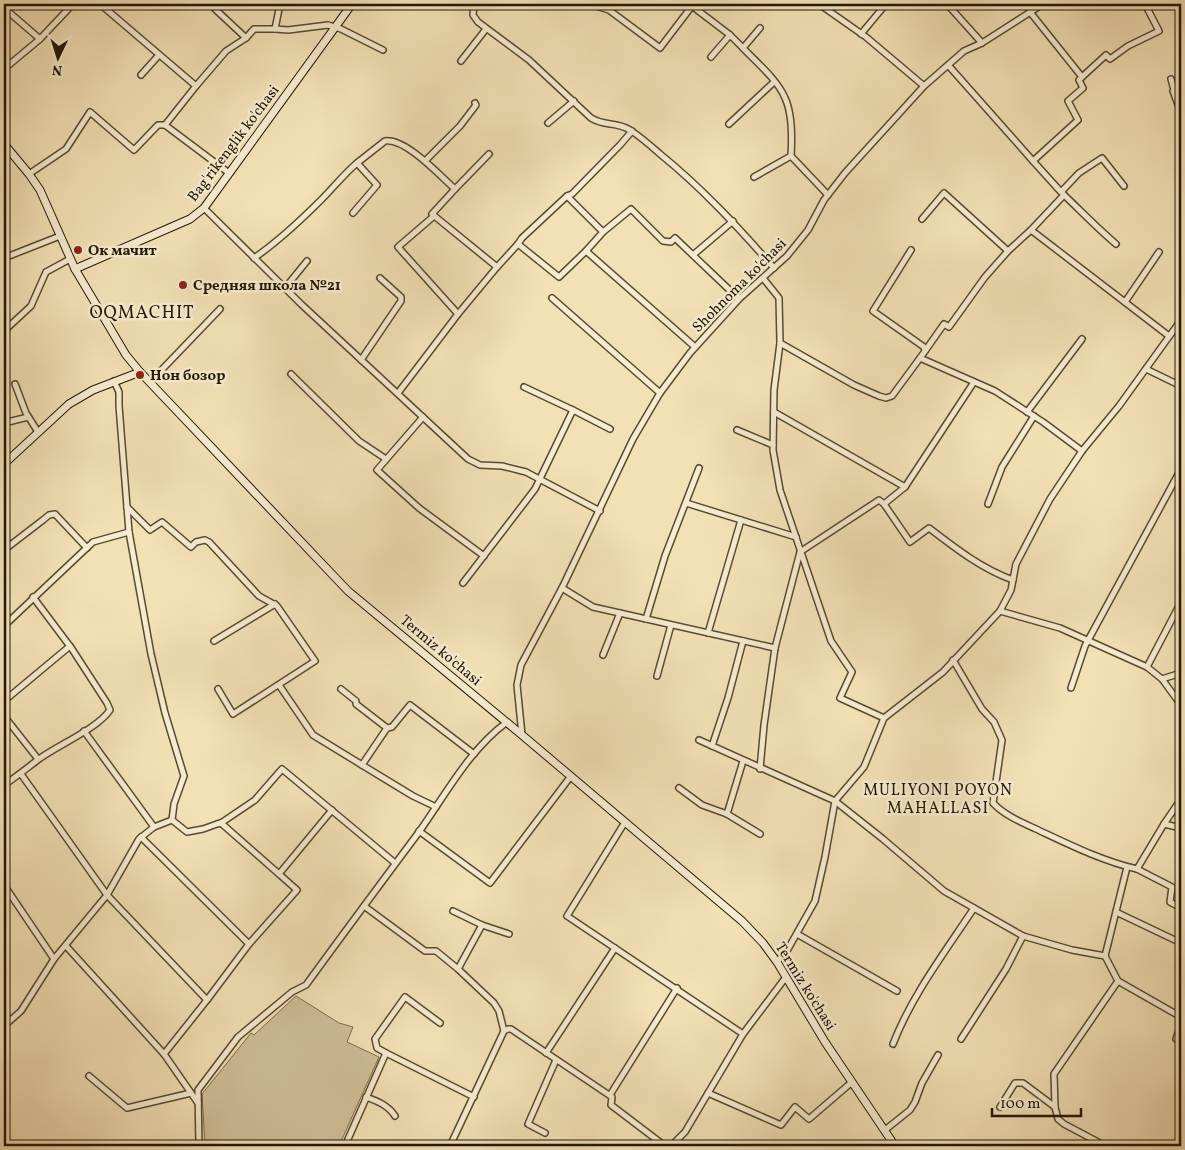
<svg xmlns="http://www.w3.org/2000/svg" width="1185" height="1150" font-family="Vollkorn,serif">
  <rect width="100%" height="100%" fill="#f3e1b6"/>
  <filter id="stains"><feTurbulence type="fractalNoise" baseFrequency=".004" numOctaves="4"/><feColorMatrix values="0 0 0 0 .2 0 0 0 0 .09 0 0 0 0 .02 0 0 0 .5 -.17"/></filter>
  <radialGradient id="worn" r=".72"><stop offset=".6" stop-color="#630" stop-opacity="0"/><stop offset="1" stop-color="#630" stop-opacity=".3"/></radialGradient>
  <path fill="#d0bf98" stroke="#7a6b4f" d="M296,996L339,1023L353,1027L347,1042L379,1057L339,1146H205L202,1094L251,1033L254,1035Z"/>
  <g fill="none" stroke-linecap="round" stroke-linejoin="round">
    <g stroke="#574a32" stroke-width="8">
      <g id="minor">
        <path d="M100,4L196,86L226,51L246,38"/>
        <path d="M280,4L275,29L288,30L328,25L341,29L383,50"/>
        <path d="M474,4L473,15L478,22L529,60L591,118C606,127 615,121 630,130C641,137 651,146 660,154C702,188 738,227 774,268"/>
        <path d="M590,4L609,10L660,48L692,6L730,35"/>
        <path d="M819,4L866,37L924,86"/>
        <path d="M947,4L982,43"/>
        <path d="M4,8L40,39"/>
        <path d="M215,9L246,38L254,29H275"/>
        <path d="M760,28L743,48C757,63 777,79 785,98C792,113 792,140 791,156L828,195"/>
        <path d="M861,34L886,4"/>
        <path d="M711,57L730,35L743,48"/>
        <path d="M461,61L486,29"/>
        <path d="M948,65L1033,161L1078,120L1068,101L1083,88L1079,80L1082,77L1030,12"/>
        <path d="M4,69L40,39L73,4"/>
        <path d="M141,75L159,55"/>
        <path d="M1082,77L1106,55L1110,59L1128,46L1159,31L1146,6L1150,4"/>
        <path d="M1171,79L1174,90L1173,91L1181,113"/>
        <path d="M196,86L165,125L229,173"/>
        <path d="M548,123L574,101"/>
        <path d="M729,124L774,82"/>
        <path d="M425,161L460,126L476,105L475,103"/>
        <path d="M1033,161L1061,192L1079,173L1102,158L1124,186"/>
        <path d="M1181,169L1179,170L1181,174"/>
        <path d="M29,174L66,149L90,112L134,150L158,125H165"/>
        <path d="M754,177L791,156"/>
        <path d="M455,189L489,154"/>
        <path d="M1063,194C1081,211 1097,228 1116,244"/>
        <path d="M567,196L603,232L586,251"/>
        <path d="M204,208L301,304L468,459L480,465L502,466L526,472L600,511"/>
        <path d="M353,213L377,185L357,163L385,141C406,138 440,176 455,189L432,214L497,267L458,314"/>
        <path d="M922,219L944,193L1008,251"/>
        <path d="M1031,230L1169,336"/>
        <path d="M603,232L631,209L663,241L671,242L675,238L739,299"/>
        <path d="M518,244L522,238L567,196L572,194L620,145L632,131"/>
        <path d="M911,250L873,311L924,347L925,351L920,358"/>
        <path d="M693,255L733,221"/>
        <path d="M4,258L60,236"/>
        <path d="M254,258C279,241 301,220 322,199C334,187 344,174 357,163"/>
        <path d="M497,267L518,244L559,277L586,251L695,347"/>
        <path d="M763,278L779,298L780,343L854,385L879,396L886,398L892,396L920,358L995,391L1043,422L1082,451"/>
        <path d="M285,288L307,261"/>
        <path d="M552,298L660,393"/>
        <path d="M1125,302L1159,252"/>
        <path d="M4,331L31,306L46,272L70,259"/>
        <path d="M780,343L774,390L773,450L780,490L831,641L852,672L840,698L884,718"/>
        <path d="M925,351L944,324L949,327L985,277L1008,251L1031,230L1064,195"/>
        <path d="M361,360L401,301V297L380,278"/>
        <path d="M1146,369L1181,386"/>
        <path d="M291,374L359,441L386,459"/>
        <path d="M114,381L119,392V406L129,532L151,654L165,713L184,776L174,804L172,820L187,832L203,829L217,824L221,823L255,800L282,769L395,863"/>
        <path d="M150,382L220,309"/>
        <path d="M15,384L26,413L38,432"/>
        <path d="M398,393L458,314L398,247L434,216"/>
        <path d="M573,410L610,429"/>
        <path d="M774,412L905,487L974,382"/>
        <path d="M1027,412L1082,339"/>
        <path d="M423,417L377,470L419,508L484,556"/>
        <path d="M4,423L28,417"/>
        <path d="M737,430L773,445"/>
        <path d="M686,503L796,537"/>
        <path d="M884,504L910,542L929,528C955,548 982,569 1013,580"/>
        <path d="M988,504L1002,467L1034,416"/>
        <path d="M127,507L150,530L162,522L191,547L196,542L205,540L209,542L259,596L277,606L315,661L233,714L218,689"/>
        <path d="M4,550L43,520L49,515L55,514L87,548"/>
        <path d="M463,583L535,489L573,410L524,387"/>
        <path d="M562,588L593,607L775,648"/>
        <path d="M1000,611L1060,628L1147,667L1162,679L1181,705"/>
        <path d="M646,619L665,556L699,468"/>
        <path d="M4,626L93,542L129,532"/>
        <path d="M708,633L741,520"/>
        <path d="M214,641L275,604"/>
        <path d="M603,655L620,613"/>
        <path d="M953,660L982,709L994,722L1002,740L993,803C1004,815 1021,822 1036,829C1068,844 1102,861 1137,869L1164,824"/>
        <path d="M1147,667L1181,602"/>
        <path d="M657,676L671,625"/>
        <path d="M1162,679L1181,673"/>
        <path d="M279,685L313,735L362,765"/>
        <path d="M1071,688L1085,646L1181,469"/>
        <path d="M341,689L356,701V704L387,728L362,765L413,796L436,807"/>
        <path d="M4,701L70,646"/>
        <path d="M4,716L38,759"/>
        <path d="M387,728L392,727L410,705L474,754"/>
        <path d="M84,731L154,827"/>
        <path d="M522,735L517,685L521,665L562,588L633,439L660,393L690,353L739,299L787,256L808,230L824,200L845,173L924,86L964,51L982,43L1043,4"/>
        <path d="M699,740L835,801L883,839L944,891L1023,936L1006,969L961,1039"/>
        <path d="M712,746L728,698L743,641"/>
        <path d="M743,761L727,814L760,834"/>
        <path d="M760,769L764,725L775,648L800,552L879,500L884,504L905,487"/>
        <path d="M21,774L107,895L207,1000"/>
        <path d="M4,785C16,777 27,768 39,759C58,745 97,729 110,710L107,703L72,649L33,597"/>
        <path d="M679,788L702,805L727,814"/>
        <path d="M1181,799L1164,824L1181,828"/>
        <path d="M625,822L567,916L743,1034"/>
        <path d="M221,823L279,874"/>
        <path d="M419,831L490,883L571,776"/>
        <path d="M141,837L249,944"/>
        <path d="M1137,869L1172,887L1170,902L1181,908"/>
        <path d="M4,885L54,959"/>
        <path d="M364,906L425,951H436L458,969L482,925"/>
        <path d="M453,911L482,925L509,934"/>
        <path d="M1116,912L1181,943"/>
        <path d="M797,934L897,991"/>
        <path d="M1023,936L1072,950L1105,956L1127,867"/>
        <path d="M66,946L164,1054L198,1103"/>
        <path d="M1105,956L1118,981L1181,1017"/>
        <path d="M777,962L788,949L815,901L825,857L835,801L864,767L884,718L943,672L1000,611L1011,590L1016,564L1050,499L1082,451L1119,406L1181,320"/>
        <path d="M458,969L494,1003L499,1011L504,1031"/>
        <path d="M1181,1024L1176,1039L1181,1043"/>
        <path d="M4,1026L21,1011L54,959L107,895L139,839L154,827L172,820"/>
        <path d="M893,1044C912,995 945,952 974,908"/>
        <path d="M386,1053L474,1097"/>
        <path d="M546,1053L615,948"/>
        <path d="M164,1054L207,1000L249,944L297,890L279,874L332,810"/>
        <path d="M89,1076L127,1108L191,1093"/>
        <path d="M708,1093L781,1125L795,1107L809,1119L852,1082"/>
        <path d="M610,1095L677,988"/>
        <path d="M366,1097C377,1101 388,1105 395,1116"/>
        <path d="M1000,1107L1015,1083H1023L1055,1107L1058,1119L1064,1124L1098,1142L1102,1146"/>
        <path d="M1055,1107L1054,1074L1118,981"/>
        <path d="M885,1130L910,1110L915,1102L922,1083L938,1055"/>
        <path d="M545,1133L528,1124L556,1060"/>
        <path d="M199,1146L198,1090L238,1037L292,992L306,985C343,934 381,883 419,832C446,794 469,750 507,722"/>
        <path d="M345,1146L386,1053L377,1048L375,1039L405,997L440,1023"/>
        <path d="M450,1146L504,1031L508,1029H511L612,1097L611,1105L665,1146"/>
        <path d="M671,1146L685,1132L743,1034L786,977"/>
      </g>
    </g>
    <g stroke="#231706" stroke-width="9">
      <g id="secondary">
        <path d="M4,144L29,174L40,190L75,269L126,355L140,372L348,591L522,735L742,921L763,943L777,962L825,1042L895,1146"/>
        <path d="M75,269L190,219L204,208L352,4"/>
        <path d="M4,464L69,404L93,390L140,372"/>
      </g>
    </g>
    <use href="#minor" stroke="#f7ecd0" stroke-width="5"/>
    <use href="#secondary" stroke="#f7ecd0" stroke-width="7"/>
  </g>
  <g fill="#8f2418" stroke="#f7ecd0" stroke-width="2">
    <circle cx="78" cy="250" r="5"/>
    <circle cx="183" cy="285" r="5"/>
    <circle cx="140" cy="375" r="5"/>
  </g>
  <g text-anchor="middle" stroke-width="5" stroke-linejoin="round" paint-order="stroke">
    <g font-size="15" fill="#231706" stroke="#f7ecd0">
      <text transform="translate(233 143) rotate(-53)" y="5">Bag'rikenglik ko'chasi</text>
      <text transform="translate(739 285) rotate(-45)" y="5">Shohnoma ko'chasi</text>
      <text transform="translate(441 650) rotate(40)" y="5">Termiz ko'chasi</text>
      <text transform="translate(806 986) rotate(58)" y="5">Termiz ko'chasi</text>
    </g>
    <g font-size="15" font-weight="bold" fill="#231706" stroke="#f7ecd0" text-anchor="start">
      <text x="88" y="255">Ок мачит</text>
      <text x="193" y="290">Средняя школа №21</text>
      <text x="150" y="380">Нон бозор</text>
    </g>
    <g font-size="16" letter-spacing="1" fill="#231706" stroke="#f7ecd0">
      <text x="938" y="795">MULIYONI POYON<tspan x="938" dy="18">MAHALLASI</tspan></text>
    </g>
    <g font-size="18" letter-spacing="1" fill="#231706" stroke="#f7ecd0">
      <text x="142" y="318">OQMACHIT</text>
    </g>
  </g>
  <rect width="1185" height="1150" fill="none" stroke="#f3e1b6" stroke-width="20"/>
  <rect x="5" y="5" width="1175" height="1140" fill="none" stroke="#231706" stroke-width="2.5"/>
  <rect x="10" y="10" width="1165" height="1130" fill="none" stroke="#231706"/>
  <g transform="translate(58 58) rotate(184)" stroke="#f7ecd0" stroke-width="4" paint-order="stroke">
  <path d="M0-4L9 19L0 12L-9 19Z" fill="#231706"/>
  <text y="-8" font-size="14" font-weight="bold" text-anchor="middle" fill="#231706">N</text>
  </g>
  <path d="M992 1108v8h89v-8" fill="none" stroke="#231706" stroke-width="2.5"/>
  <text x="1000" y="1108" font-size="15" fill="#231706" stroke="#f7ecd0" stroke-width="4" paint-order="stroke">100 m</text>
  <rect width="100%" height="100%" filter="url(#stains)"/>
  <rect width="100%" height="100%" fill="url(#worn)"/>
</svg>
